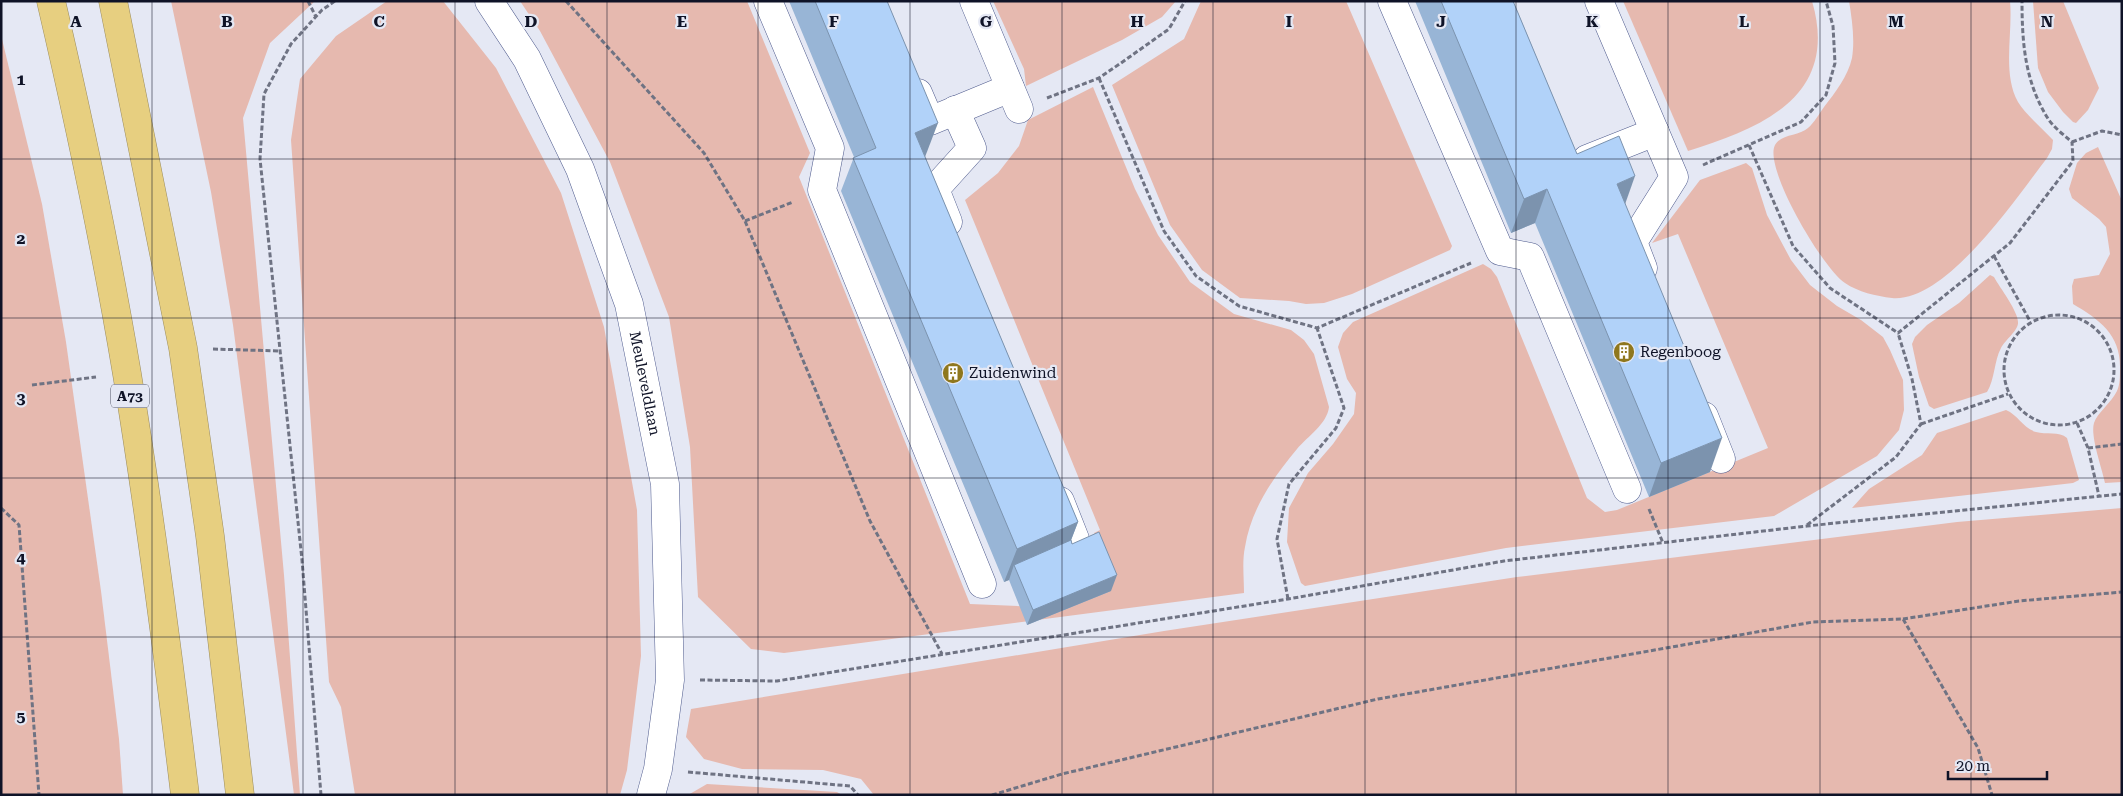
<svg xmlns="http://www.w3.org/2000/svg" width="2123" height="796" font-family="'Roboto Serif',serif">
  <rect width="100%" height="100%" fill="#e5e8f4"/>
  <g fill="#e6b9af">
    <path d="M171,1H315L270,43L243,118L284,575L300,795H294L233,325L211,192Z"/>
    <path d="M387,1H443L496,68L561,193L604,327L637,510L641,656L627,770L620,795H355L341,707L329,682L291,140L300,79L336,36Z"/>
    <path d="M520,1H747L810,153L799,177L970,604L1038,607L1112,577L1094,533L1100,530L965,200L998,173L1019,146L1028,120L1093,87L1135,189L1158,235L1190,282L1234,314L1291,330L1304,340L1314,354L1329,407C1327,424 1308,436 1297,449C1273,478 1251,509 1245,547C1242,561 1244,578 1244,593L784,653L751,649L698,597L690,447L669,317L610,162L540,31Z"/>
    <path d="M993,1H1176L1162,17L1122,40L1026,86L1024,69Z"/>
    <path d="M1201,1H1346L1452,246L1450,250L1352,294L1324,303L1306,304L1289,301L1240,298L1202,270L1170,225L1112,85L1184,39Z"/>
    <path d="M1623,1H1812C1840,96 1762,128 1688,151Z"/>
    <path d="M1849,1H2010C2013,33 2002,73 2018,102C2025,114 2043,129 2053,140L2052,149L2047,158C2016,198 1946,303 1892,298C1876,296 1858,292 1845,283C1824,270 1763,168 1775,145C1781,134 1799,136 1808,128C1814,123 1819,114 1824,107C1835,93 1848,76 1852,58C1855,40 1852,19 1849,1Z"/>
    <path d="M2033,1H2063L2099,88L2088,110L2076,123L2073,122L2063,112L2048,92L2038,68Z"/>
    <path d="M1,35L42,204L66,342L101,591L119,739L123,795H1Z"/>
    <path d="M2098,147L2122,201V482L2105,483C2102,468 2090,436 2094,423C2097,413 2112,402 2117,391C2120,385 2120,376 2120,369C2121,335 2100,320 2073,304L2072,286L2074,279L2099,275L2110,254L2106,227L2099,219L2072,198L2069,189L2077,163L2086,153Z"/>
    <path d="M1746,163L1752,168L1767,215L1791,260L1810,285L1837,306L1861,320L1883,337L1890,350L1903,380L1904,410L1899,430L1877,456L1774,516L1506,548L1305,586L1301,583L1287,542L1289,508L1308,473L1333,444L1354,414L1356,393L1347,379L1338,347L1343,333L1353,322L1483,264L1491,269L1497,277L1587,498L1605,512L1617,510L1768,448L1678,234L1652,243L1700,180Z"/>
    <path d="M1990,275L1994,277C2000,288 2018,311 2018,322C2019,330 2005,340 2001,348C1994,361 1995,379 1987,392L1934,409L1929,406L1919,377L1912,344L1915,337L1927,325L1959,303Z"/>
    <path d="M2006,410C2018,415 2023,428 2036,432C2046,435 2059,431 2067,438L2079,480L2073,483L1852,508L1869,489L1922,455L1937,433Z"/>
    <path d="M2122,508V795H874L861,779L823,770L742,769L704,759L686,737L691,709L1164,631L1517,577L1957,522Z"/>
    <path d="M707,784L837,792L842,795H688Z"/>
  </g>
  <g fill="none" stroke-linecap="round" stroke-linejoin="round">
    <g stroke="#505c8e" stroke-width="29">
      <g id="minor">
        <path id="s1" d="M489,1L527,59L580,169L629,304L665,484L670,680L658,769L651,795"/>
        <path d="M768,1L830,148L822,190L982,584"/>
        <path d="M974,1L1019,109"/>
        <path d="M1392,1L1500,251L1530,257L1627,489"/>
        <path d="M1599,1L1674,177L1633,242L1643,268"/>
        <path d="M918,93L930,121L1010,88"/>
        <path d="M1587,159L1655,132"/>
        <path d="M948,222L935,189L972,148L955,110"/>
        <path d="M1704,416L1721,459"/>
        <path d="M1060,501L1075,539"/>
      </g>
    </g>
    <g stroke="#9b8d61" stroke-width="29">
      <g id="highway">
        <path d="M51,1C80,125 106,249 127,374C150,514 168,654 185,795"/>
        <path d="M113,1L183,348L210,536L240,795"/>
      </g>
    </g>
    <g stroke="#6f7383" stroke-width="3" stroke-dasharray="5 2.5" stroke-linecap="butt">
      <path d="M308,1L316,17"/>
      <path d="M566,1L704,153L745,221L870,521L942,654"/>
      <path d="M1099,78L1164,231L1196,276L1239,306L1317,328L1471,263"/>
      <path d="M1047,98L1099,78L1121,63L1169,29L1185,1"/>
      <path d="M2072,142L2102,131L2122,135"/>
      <path d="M1749,145L1793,246L1830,288L1898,333L2010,243L2073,161L2072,142C2064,135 2053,127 2047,117C2025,81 2022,43 2022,1"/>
      <path d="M1703,165L1801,122L1826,95L1835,63L1833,26L1826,1"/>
      <path d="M745,221L793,202"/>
      <path d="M1994,256L2030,321"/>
      <circle cx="2059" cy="370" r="55"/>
      <path d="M213,349L279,351"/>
      <path d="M32,385L96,377"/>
      <path d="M2077,423L2088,448L2099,496"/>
      <path d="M1921,424L2008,394"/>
      <path d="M2088,448L2122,444"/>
      <path d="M1,508L19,525L39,795"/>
      <path d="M1649,509L1663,543"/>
      <path d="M1807,525L1896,457L1921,424L1912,379L1898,333"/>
      <path d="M1288,599L1277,539L1289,484L1336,428L1344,408L1317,328"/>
      <path d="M1903,619L2019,601L2122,592"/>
      <path d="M700,680L777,681L1288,599L1504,561L1807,526L2122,494"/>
      <path d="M688,772L850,786L858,795"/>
      <path d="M321,795L302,560L260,159L264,94L291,44L322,10L335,1"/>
      <path d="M992,795L1062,774L1378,699L1813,622L1903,619L1978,748L1992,795"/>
    </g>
    <use href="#minor" stroke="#fff" stroke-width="28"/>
    <use href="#highway" stroke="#e7cf80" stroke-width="28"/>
  </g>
  <g fill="#98b5d6">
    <path d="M789,1H887L925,157L1078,522L1071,540L1072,544L1111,591L1027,625L1009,580L1004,582L841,191L854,157Z"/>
    <path d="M1415,1H1513L1577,154L1625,205L1710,472L1649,497L1535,223L1511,233Z"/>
  </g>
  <g fill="#7c93ae">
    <path d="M938,123L925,157L915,133Z"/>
    <path d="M1635,176L1623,210L1617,184Z"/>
    <path d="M1547,189L1535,223L1511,233L1524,199Z"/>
    <path d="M1722,438L1710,472L1649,497L1661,463Z"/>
    <path d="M1078,522L1065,556L1014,565L1009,580L1004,582L1017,549Z"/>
    <path d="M1117,575L1111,591L1027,625L1033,610Z"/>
  </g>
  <g fill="#b1d2f9" stroke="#7c93ae">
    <path d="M815,1H887L938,123L915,133L1078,522L1017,549L853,158L876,148Z"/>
    <path d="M1441,1H1513L1577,154L1619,136L1635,176L1617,184L1722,438L1661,463L1547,189L1524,199Z"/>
    <path d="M1099,532L1117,575L1033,610L1014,565L1071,540L1072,544Z"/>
  </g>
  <path fill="none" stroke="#0f1327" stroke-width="1" stroke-opacity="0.55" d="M152,1V795M303,1V795M455,1V795M607,1V795M758,1V795M910,1V795M1062,1V795M1213,1V795M1365,1V795M1516,1V795M1668,1V795M1820,1V795M1971,1V795M1,159H2122M1,318H2122M1,478H2122M1,637H2122"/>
  <defs>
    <g id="building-disc" transform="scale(1.125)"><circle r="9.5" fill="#8f771d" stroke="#e5e8f4"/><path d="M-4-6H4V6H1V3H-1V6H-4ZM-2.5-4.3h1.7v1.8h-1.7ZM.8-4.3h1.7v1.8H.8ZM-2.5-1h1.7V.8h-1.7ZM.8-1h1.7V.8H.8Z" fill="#fff"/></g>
  </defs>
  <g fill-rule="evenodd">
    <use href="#building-disc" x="1624" y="352"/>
    <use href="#building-disc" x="953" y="373"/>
  </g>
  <g text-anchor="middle" stroke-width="4.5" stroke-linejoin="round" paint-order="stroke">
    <rect fill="#e5e8f4" stroke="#4f5364" stroke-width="1" x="111" y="384.5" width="38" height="23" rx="4"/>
    <g font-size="14" font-weight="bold" fill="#0f1327">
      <text x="130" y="401">A73</text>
    </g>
    <g font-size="15" fill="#0f1327" stroke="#e5e8f4" text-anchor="start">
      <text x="1640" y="357">Regenboog</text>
      <text x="969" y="378">Zuidenwind</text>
    </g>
    <g font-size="15" fill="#0f1327" stroke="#e5e8f4">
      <text dy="5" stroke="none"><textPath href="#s1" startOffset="416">Meuleveldlaan</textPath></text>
    </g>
  </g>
  <g font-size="16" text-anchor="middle" font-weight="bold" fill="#0f1327" stroke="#e5e8f4" stroke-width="4.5" stroke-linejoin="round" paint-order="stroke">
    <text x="76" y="27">A</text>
    <text x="227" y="27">B</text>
    <text x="379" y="27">C</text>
    <text x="531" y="27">D</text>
    <text x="682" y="27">E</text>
    <text x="834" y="27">F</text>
    <text x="986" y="27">G</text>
    <text x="1137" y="27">H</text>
    <text x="1289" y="27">I</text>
    <text x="1441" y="27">J</text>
    <text x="1592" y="27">K</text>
    <text x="1744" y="27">L</text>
    <text x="1896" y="27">M</text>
    <text x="2047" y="27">N</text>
    <text x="21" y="85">1</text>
    <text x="21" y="244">2</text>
    <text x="21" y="404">3</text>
    <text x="21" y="563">4</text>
    <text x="21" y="722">5</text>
  </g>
  <rect width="2123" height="796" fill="none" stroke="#0f1327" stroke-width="5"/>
  <path d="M1948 771v8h99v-8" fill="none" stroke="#0f1327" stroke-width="2.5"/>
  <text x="1956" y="771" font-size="15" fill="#0f1327" stroke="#e5e8f4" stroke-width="4" paint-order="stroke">20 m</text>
</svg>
